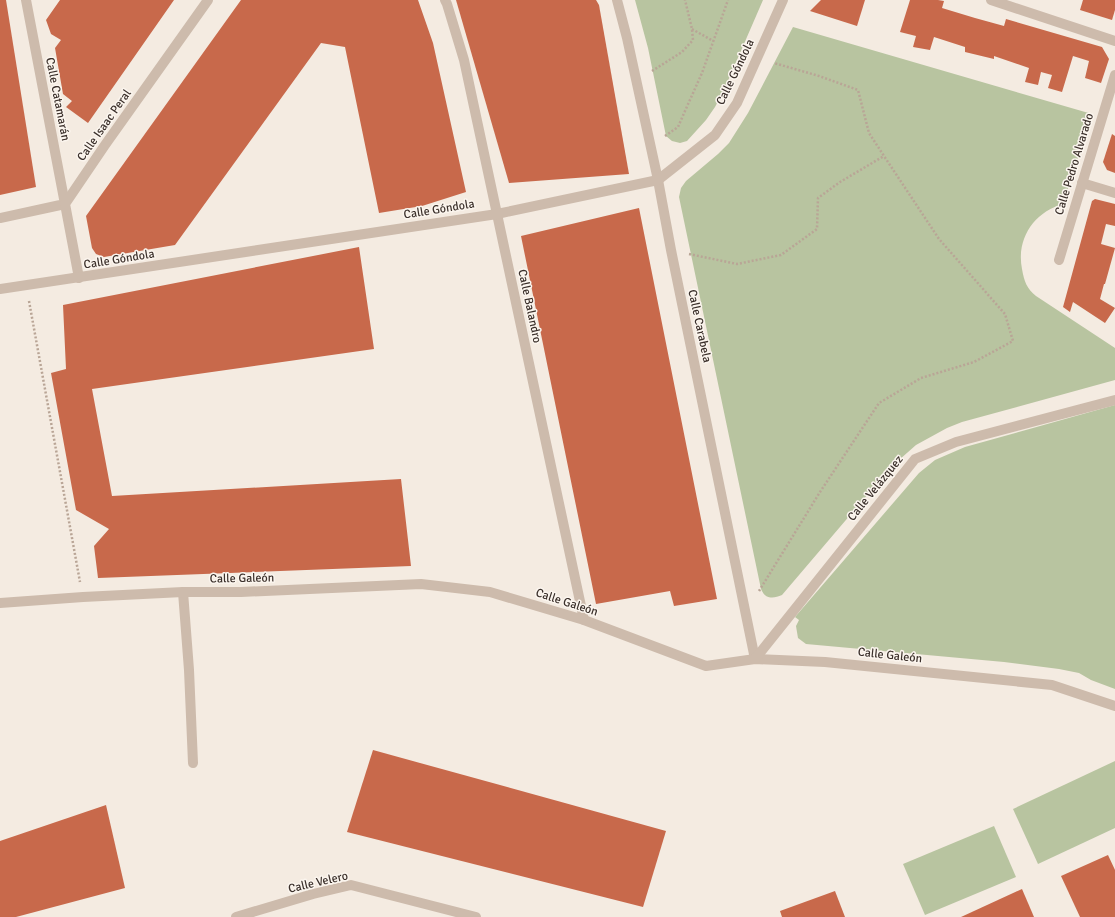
<svg xmlns="http://www.w3.org/2000/svg" width="1115" height="917" font-family="Signika,sans-serif">
  <rect width="100%" height="100%" fill="#f4ebe1"/>
  <g fill="#b8c4a0">
    <path d="M635,0H763L724,90L715,107L706,120L687,141L680,143L672,141L666,136L648,48Z"/>
    <path d="M793,27L1092,114L1063,204C1034,212 1016,239 1022,269C1024,281 1027,289 1036,296L1115,348V380L962,422L947,428L916,445L899,460L880,480L782,595C773,599 765,599 761,589L679,197L681,188L686,181L718,154L729,143L748,113Z"/>
    <path d="M1115,405V689L1091,680L1079,673L1059,669L1004,662L806,644L798,638L796,626L799,620L795,617L919,473L935,460L965,447Z"/>
    <path d="M1115,761V828L1038,864L1013,809Z"/>
    <path d="M994,826L1016,877L925,915L903,864Z"/>
  </g>
  <g fill="#c8694b">
    <path d="M0,0H6L36,187L0,195Z"/>
    <path d="M60,0H174L88,123L66,107L72,101L63,94L55,48L61,40L51,34L46,20Z"/>
    <path d="M241,0H418L433,43L466,192L422,206L379,213L345,47L321,43L175,245L104,257L96,254L92,248L86,216Z"/>
    <path d="M456,0H596L599,5L629,174L509,183Z"/>
    <path d="M821,0H865L857,26L810,11Z"/>
    <path d="M910,0H938L944,1L942,8L975,18L1004,26L1006,19L1102,47L1109,59L1101,83L1085,78L1089,61L1073,56L1062,92L1048,88L1052,75L1041,72L1038,85L1025,82L1029,68L994,56V59L965,52V47L934,37L930,50L913,47L916,36L900,32Z"/>
    <path d="M1083,0H1115V10L1112,20L1080,10Z"/>
    <path d="M1112,134L1115,136V173L1107,170L1103,162Z"/>
    <path d="M1095,199L1115,204V226L1106,224L1101,244L1115,248L1105,284H1104L1100,299L1115,308L1105,323L1073,302L1070,312L1063,307L1092,201Z"/>
    <path d="M639,208L717,599L674,606L670,591L596,604L521,236Z"/>
    <path d="M359,247L374,349L92,389L112,496L401,479L411,566L98,578L94,546L109,529L76,510L51,373L66,369L63,305Z"/>
    <path d="M373,750L666,831L643,907L347,832Z"/>
    <path d="M106,805L125,888L16,917H0V841Z"/>
    <path d="M1108,855L1115,870V917H1080L1061,876Z"/>
    <path d="M1022,889L1034,917H961Z"/>
    <path d="M835,891L845,917H782L780,911Z"/>
  </g>
  <g fill="none" stroke-linecap="round" stroke-linejoin="round">
    <g stroke="#b9a596" stroke-width="2.5" stroke-dasharray="2 2" stroke-linecap="butt">
      <path d="M692,29L713,41"/>
      <path d="M652,71L682,52L693,40L692,29L685,0"/>
      <path d="M665,136L678,127L685,111L702,73L728,0"/>
      <path d="M689,254L737,264L781,255L817,229L818,198L840,182L884,156"/>
      <path d="M29,301L80,582"/>
      <path d="M759,591L820,492L879,403L921,378L974,362L1013,341L1005,314L939,239L884,156L869,133L858,90L819,76L774,63"/>
    </g>
    <g stroke="#cdbbac" stroke-width="10">
      <path d="M445,0L447,4L464,60L584,620"/>
      <path d="M617,0L627,38L658,180L671,250L755,659"/>
      <path d="M991,0L1115,41"/>
      <path d="M1082,183L1115,193"/>
      <path d="M0,218L65,204L26,0"/>
      <path d="M1059,260L1115,75"/>
      <path d="M79,278L65,204L105,145L208,0"/>
      <path d="M0,289L497,214L658,180L715,135L737,103L783,0"/>
      <path d="M183,592L189,670L193,763"/>
      <path d="M0,603L83,597L183,592H241L421,584L490,592L584,620L706,666L755,659L825,662L1052,685L1115,706"/>
      <path d="M755,659L915,459L956,442L1115,400"/>
      <path d="M236,917L313,894L351,885L476,917"/>
    </g>
  </g>
  <g text-anchor="middle" stroke-width="3" stroke-linejoin="round" paint-order="stroke">
    <g font-size="12" fill="#3b302b" stroke="#fbf5ee">
      <text transform="translate(735 72) rotate(-64)" y="4">Calle Góndola</text>
      <text transform="translate(58 99) rotate(79)" y="4">Calle Catamarán</text>
      <text transform="translate(104 125) rotate(-55)" y="4">Calle Isaac Peral</text>
      <text transform="translate(1074 164) rotate(-73)" y="4">Calle Pedro Alvarado</text>
      <text transform="translate(439 209) rotate(-9)" y="4">Calle Góndola</text>
      <text transform="translate(119 259) rotate(-9)" y="4">Calle Góndola</text>
      <text transform="translate(530 306) rotate(78)" y="4">Calle Balandro</text>
      <text transform="translate(700 326) rotate(78)" y="4">Calle Carabela</text>
      <text transform="translate(875 488) rotate(-51)" y="4">Calle Velázquez</text>
      <text transform="translate(242 578) rotate(-1)" y="4">Calle Galeón</text>
      <text transform="translate(567 602) rotate(18)" y="4">Calle Galeón</text>
      <text transform="translate(890 655) rotate(6)" y="4">Calle Galeón</text>
      <text transform="translate(318 882) rotate(-13)" y="4">Calle Velero</text>
    </g>
  </g>
</svg>
